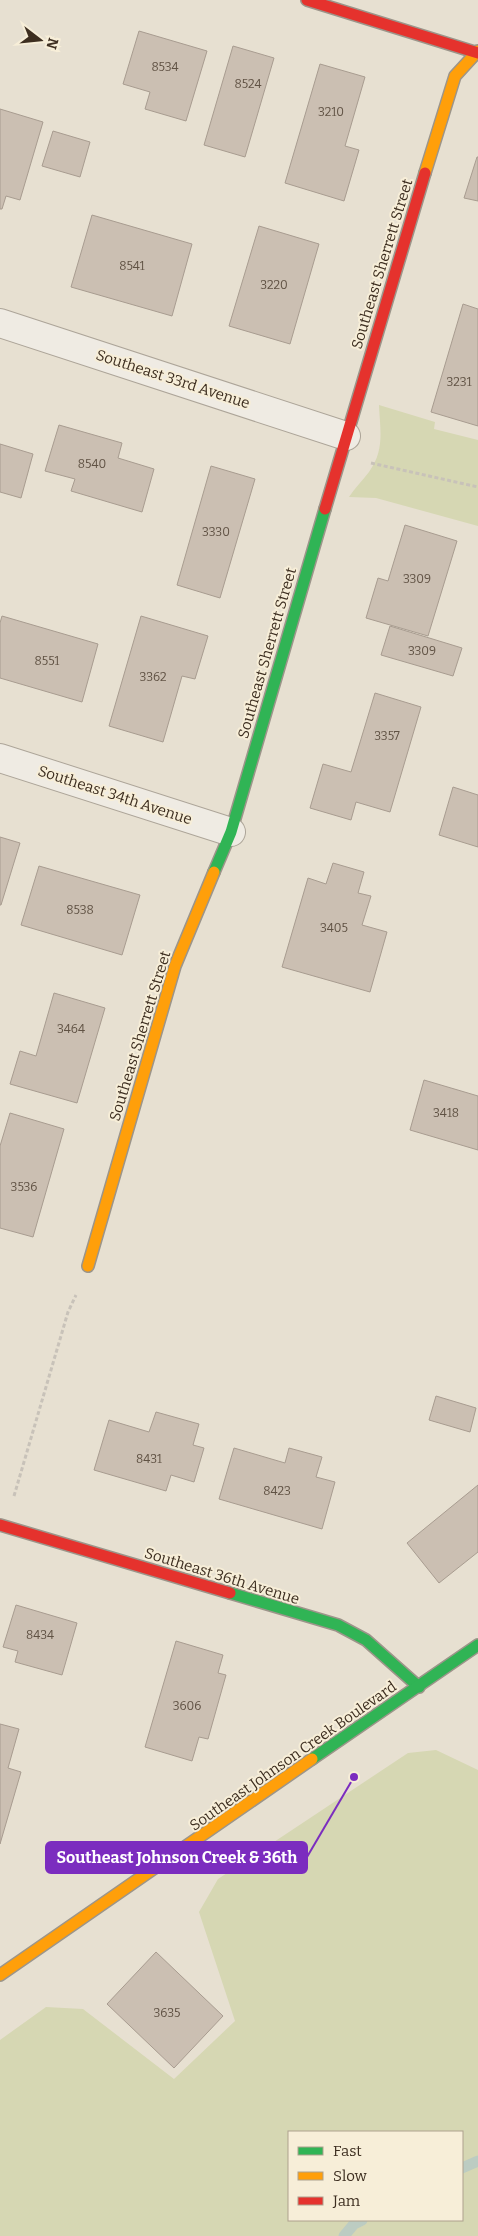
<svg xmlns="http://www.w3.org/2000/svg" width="478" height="2236" font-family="Bitter,serif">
  <rect width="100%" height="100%" fill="#e7e0d1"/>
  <g fill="#d6d7b3" fill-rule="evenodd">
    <path d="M379,405L435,422L434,429L478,440V526L376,498L349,497C355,488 362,481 369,472C385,450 380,430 379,405Z"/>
    <path d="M436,1750L478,1770V2236H0V2040L46,2007L83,2009L174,2079L235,2021L199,1912L218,1879L408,1753ZM462,2132V2220H289V2132Z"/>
  </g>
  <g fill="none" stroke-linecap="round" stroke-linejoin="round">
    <g stroke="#bcccc2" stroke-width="11">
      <path d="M462,2168L478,2161"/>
      <path d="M344,2236L354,2224L362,2220"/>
    </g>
  </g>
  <g fill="#cbbfb2" stroke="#a89c90">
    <path d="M139,31L207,51L186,121L145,109L150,92L123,84Z"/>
    <path d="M233,46L274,58L245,157L204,145Z"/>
    <path d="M320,64L365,77L345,146L359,150L344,201L285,183Z"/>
    <path d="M0,109L43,122L20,200L6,196L2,209H0Z"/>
    <path d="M53,131L90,142L80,177L42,166Z"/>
    <path d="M477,157H478V201L464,198Z"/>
    <path d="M92,215L192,244L172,316L71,287Z"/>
    <path d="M259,226L319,244L290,344L229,326Z"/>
    <path d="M463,304L478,309V426L431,412Z"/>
    <path d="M59,425L122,443L118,458L154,469L142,512L71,491L75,479L45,471Z"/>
    <path d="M0,444L33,454L21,498L0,492Z"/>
    <path d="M211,466L255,479L220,598L177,585Z"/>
    <path d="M405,525L457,541L428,636L366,618L378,578L388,581Z"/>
    <path d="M2,616L98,644L82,702L0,678V623Z"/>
    <path d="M141,616L208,636L195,679L182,676L163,742L109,726Z"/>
    <path d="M390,626L462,648L453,676L381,655Z"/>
    <path d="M375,693L421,707L390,812L356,802L351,820L310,808L323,764L351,772Z"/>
    <path d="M453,787L478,795V847L439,835Z"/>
    <path d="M0,837L20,843L1,905H0Z"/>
    <path d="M333,863L364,872L358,893L371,896L362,925L387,932L370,992L282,967L308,878L326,884Z"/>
    <path d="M39,866L140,895L122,955L21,925Z"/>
    <path d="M54,993L105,1008L77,1103L10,1084L20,1051L36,1056Z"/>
    <path d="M424,1080L478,1096V1150L410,1130Z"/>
    <path d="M10,1113L64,1129L33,1237L0,1228V1146Z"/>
    <path d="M436,1396L476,1408L470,1432L429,1420Z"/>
    <path d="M156,1412L199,1424L193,1445L204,1448L194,1482L171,1475L166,1491L94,1470L109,1420L149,1432Z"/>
    <path d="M234,1448L285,1463L289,1448L322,1457L316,1477L335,1482L322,1529L219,1499Z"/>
    <path d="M478,1485V1552L439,1583L407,1543Z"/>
    <path d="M16,1605L77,1623L62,1675L15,1662L18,1651L3,1647Z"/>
    <path d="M176,1641L223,1655L218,1673L226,1675L208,1739L199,1737L192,1761L145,1747Z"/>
    <path d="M0,1724L19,1729L8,1768L21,1772L0,1844Z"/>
    <path d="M156,1952L223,2016L174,2068L107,2004Z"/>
  </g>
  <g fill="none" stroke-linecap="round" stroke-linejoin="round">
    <g stroke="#ada599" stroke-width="30">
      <g id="street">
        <path d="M0,323L346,436"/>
        <path d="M0,758L231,832"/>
      </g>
    </g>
    <g stroke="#9c958a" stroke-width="14">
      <g id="fast">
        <path d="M214,872L231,832L325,509"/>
        <path d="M230,1593L338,1625L366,1640L419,1687"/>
        <path d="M312,1759L478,1645"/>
      </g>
    </g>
    <g stroke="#9c958a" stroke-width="14">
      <g id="slow">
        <path d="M425,173L455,76L478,51"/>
        <path d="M88,1266L175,966L214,872"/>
        <path d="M0,1975L312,1759"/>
      </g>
    </g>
    <g stroke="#9c958a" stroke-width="14">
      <g id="jam">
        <path d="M307,0L478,53"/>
        <path d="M325,509L425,173"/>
        <path d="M0,1525L230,1593"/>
      </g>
    </g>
    <g stroke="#c8c2b9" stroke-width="3" stroke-dasharray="4 2.5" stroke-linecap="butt">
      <path d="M371,463L478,487"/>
      <path d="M14,1496L68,1312L76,1295"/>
    </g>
    <use href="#street" stroke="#efebe3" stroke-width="28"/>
    <use href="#fast" stroke="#30b455" stroke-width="11"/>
    <use href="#slow" stroke="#ff9f0a" stroke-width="11"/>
    <use href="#jam" stroke="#e5322d" stroke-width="11"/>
  </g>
  <g text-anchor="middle" stroke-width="4" stroke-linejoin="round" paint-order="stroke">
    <g font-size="12" fill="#605244">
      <text x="165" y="71">8534</text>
      <text x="248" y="88">8524</text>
      <text x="331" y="116">3210</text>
      <text x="132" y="270">8541</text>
      <text x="274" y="289">3220</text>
      <text x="459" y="386">3231</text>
      <text x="92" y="468">8540</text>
      <text x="216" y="536">3330</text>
      <text x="417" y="583">3309</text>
      <text x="422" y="655">3309</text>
      <text x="47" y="665">8551</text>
      <text x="153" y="681">3362</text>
      <text x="387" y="740">3357</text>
      <text x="80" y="914">8538</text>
      <text x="334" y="932">3405</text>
      <text x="71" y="1033">3464</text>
      <text x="446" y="1117">3418</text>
      <text x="24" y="1191">3536</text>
      <text x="149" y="1463">8431</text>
      <text x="277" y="1495">8423</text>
      <text x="40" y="1639">8434</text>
      <text x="187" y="1710">3606</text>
      <text x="167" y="2017">3635</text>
    </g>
    <g font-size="15" fill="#3d2e20" stroke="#f7eed8">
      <text transform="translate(382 264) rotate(-73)" y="5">Southeast Sherrett Street</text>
      <text transform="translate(173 379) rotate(18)" y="5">Southeast 33rd Avenue</text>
      <text transform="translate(267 653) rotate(-74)" y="5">Southeast Sherrett Street</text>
      <text transform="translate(115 795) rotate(18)" y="5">Southeast 34th Avenue</text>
      <text transform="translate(140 1036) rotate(-73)" y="5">Southeast Sherrett Street</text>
      <text transform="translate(222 1576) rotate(17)" y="5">Southeast 36th Avenue</text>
      <text transform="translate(293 1756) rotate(-35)" y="5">Southeast Johnson Creek Boulevard</text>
    </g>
  </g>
  <path fill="none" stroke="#7b2cbf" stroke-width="2" d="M354 1777L307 1857"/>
  <circle fill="#7b2cbf" stroke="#f7eed8" stroke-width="2" cx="354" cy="1777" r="5"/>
  <rect fill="#7b2cbf" stroke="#7b2cbf" stroke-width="2" x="46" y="1842" width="261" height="31" rx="5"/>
  <g font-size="16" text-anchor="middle" font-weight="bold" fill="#fff">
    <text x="177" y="1863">Southeast Johnson Creek &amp; 36th</text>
  </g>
  <rect x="288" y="2131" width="175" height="90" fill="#f7eed8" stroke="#ada18e"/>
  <rect x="298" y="2147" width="25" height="8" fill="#30b455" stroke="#ada18e"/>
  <text x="333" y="2156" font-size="15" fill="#3d2e20">Fast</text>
  <rect x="298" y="2172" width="25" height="8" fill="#ff9f0a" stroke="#ada18e"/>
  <text x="333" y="2181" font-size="15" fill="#3d2e20">Slow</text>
  <rect x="298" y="2197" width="25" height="8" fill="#e5322d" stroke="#ada18e"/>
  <text x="333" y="2206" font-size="15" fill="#3d2e20">Jam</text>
  <g transform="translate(40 40) rotate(106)" stroke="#f7eed8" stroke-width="4" paint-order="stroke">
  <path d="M0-4L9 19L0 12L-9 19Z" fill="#3d2e20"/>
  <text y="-8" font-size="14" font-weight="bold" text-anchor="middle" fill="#3d2e20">N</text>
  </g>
</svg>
